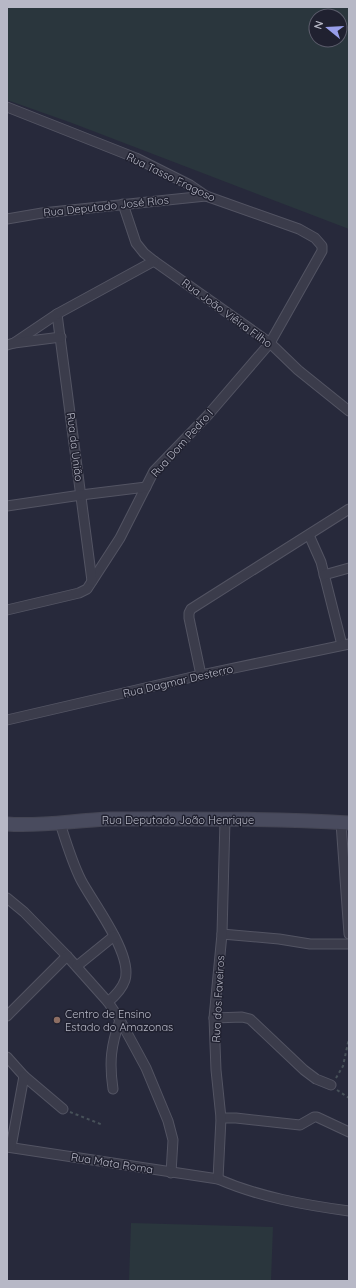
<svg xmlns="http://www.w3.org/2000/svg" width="356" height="1288" font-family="Quicksand,sans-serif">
  <rect width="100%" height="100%" fill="#27293b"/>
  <g fill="#2a363d" fill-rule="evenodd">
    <path d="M7,7H349V229L72,123L7,100ZM316,16H340V40H316Z"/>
    <path d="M131,1223L273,1227L271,1281H129Z"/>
  </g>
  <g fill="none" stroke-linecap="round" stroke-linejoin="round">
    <g stroke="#535463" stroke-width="11">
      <g id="minor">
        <path d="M7,107L136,158L190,185L206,196L299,229L315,238L322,246V251L270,343L208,415L154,471L120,538L87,589L79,593L7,610"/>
        <path d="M123,204L136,243L144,253L154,261L270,343L298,370L349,411"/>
        <path d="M7,219L42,213L206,196"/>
        <path d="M57,314L92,581"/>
        <path d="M14,343L57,314L154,261"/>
        <path d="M7,345L14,343L61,337"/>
        <path d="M7,506L81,495L146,487"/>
        <path d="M309,535L321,562L342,645"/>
        <path d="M324,575L349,568"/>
        <path d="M201,675L189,618V613L191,609L349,509"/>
        <path d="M7,720L201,675L349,644"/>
        <path d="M60,823C66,842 72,862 81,880C93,903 133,954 125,980C122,989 115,996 108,1002"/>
        <path d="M341,823L349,934"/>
        <path d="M7,898L24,912L67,956L108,1002L120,1020L146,1068L168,1121L173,1140L171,1173"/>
        <path d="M222,934L279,939L310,944H349"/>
        <path d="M77,966L114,936"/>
        <path d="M7,1016L67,956"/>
        <path d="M214,1018L242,1017L250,1019L304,1070L316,1079L331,1085"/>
        <path d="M7,1057L24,1076L63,1109"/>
        <path d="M113,1089C109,1062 111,1045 120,1020"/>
        <path d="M221,1118H236L300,1125L314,1117H317L349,1132"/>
        <path d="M7,1147L218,1179C259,1197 305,1205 349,1211"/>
        <path d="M11,1147L24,1076"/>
        <path d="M218,1179L221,1118L216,1070L214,1018L222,934L225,819"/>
      </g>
    </g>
    <g stroke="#444554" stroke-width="15">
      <path id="secondary" d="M7,824C41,827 75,820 110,819C190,819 269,818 349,823"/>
    </g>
    <g stroke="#475159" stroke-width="2" stroke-dasharray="3 3" stroke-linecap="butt">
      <path d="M336,1078L343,1066L349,1038"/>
      <path d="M337,1090L349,1098"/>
      <path d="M70,1112L103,1125"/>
    </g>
    <use href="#minor" stroke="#3b3c4b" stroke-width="9"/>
    <use href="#secondary" stroke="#494b5e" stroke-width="13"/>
  </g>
  <circle fill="#8d6e63" stroke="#202130" stroke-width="1.5" cx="57" cy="1020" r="4"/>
  <g text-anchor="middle" stroke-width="3" stroke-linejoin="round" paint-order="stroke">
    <g font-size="11" fill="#b7b8c6" stroke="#202130">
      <text transform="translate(171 177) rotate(26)" y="4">Rua Tasso Fragoso</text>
      <text transform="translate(106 206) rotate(-6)" y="4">Rua Deputado José Rios</text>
      <text transform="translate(227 313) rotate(36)" y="4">Rua João Viêira Filho</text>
      <text transform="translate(182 443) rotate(-48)" y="4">Rua Dom Pedro I</text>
      <text transform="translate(75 447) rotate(83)" y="4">Rua da União</text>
      <text transform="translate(178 681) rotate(-13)" y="4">Rua Dagmar Desterro</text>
      <text x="178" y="824">Rua Deputado João Henrique</text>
      <text transform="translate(218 999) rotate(-87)" y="4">Rua dos Faveiros</text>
      <text transform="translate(112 1163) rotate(9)" y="4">Rua Mata Roma</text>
    </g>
    <g font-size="11" fill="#b7b8c6" stroke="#202130" text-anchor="start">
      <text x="65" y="1018">Centro de Ensino<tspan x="65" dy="13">Estado do Amazonas</tspan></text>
    </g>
  </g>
  <rect width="356" height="1288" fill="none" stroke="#b7b8c6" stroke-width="16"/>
  <g transform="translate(328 28) rotate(288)"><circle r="19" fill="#202130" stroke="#5c5d6c"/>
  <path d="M0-3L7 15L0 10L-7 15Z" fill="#989eea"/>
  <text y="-6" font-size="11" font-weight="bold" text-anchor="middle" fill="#b7b8c6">N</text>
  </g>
</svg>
